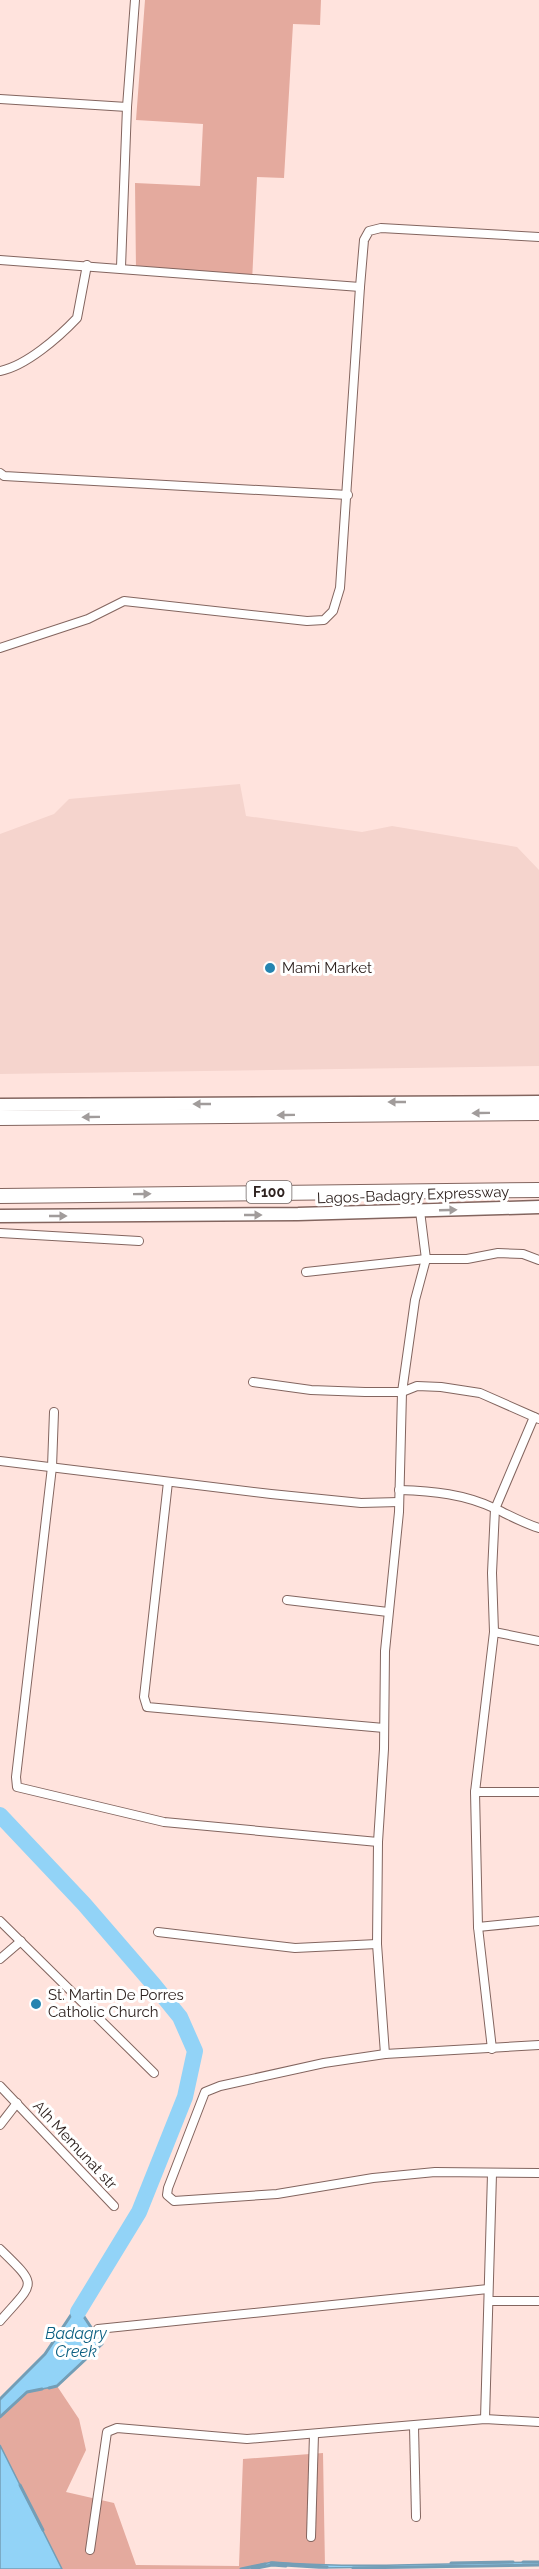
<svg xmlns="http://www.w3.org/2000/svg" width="539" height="2569" font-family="Raleway,sans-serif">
  <rect width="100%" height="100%" fill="#ffe3dd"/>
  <path fill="#f5d4cd" d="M240,784L246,816L362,832L392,826L517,847L539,870V1066L0,1074V834L54,814L69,799Z"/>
  <g fill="#e4aa9e">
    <path d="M145,0H321L320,25L293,24L284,178L257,177L252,282L136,270L135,183L200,186L203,124L136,120Z"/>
    <path d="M57,2386L79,2419L86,2450L66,2492L114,2503L136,2565L239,2566L243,2459L323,2453L325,2567L272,2562L241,2569H62L0,2445V2417L27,2392Z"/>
  </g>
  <g fill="#92d3f7" stroke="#749eb6" stroke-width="1.5">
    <path d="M77,2306L102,2344L57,2386L27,2392L0,2417V2399L45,2354Z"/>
    <path d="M0,2445L62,2569H0Z"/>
    <path d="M272,2562C361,2569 450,2563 539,2562V2565L319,2568L272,2565L241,2569Z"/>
  </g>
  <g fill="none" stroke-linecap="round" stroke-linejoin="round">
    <g stroke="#749eb6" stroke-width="3">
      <path d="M0,2399L45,2354L77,2306L102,2344L57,2386L49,2388"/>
      <path d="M0,2417L27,2392L42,2389"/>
      <path d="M20,2485L43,2530"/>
      <path d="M523,2562H539"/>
      <path d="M271,2563L327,2567"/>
      <path d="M451,2563L513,2562"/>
      <path d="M353,2568L539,2565"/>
      <path d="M241,2569L265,2564"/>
      <path d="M252,2569L272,2565L286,2566"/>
    </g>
    <path stroke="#92d3f7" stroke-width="16" d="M0,1815L84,1904L154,1985L180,2017L195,2051L185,2097L139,2212L78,2312"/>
    <g stroke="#83655f" stroke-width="10">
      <g id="street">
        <path d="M0,99L127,107"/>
        <path d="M0,260L360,287"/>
        <path d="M121,267L127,107L135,0"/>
        <path d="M0,371C26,366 59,337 77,318L87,265"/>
        <path d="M0,473L4,476L348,495"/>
        <path d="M0,648L88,619L124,601L307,621L324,620L333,611L340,588L360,287L364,240L369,231L381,228L539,237"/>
        <path d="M0,1233L139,1241"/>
        <path d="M306,1272L426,1259H467L498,1253L523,1254L539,1260"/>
        <path d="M253,1382L311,1390L365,1392H402L417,1386L441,1387L480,1393L539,1419"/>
        <path d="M54,1412L52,1467L16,1777L17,1787L164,1822L378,1842"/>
        <path d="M0,1461L271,1494L361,1503L399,1502"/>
        <path d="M168,1482L144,1697L147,1707L384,1728"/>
        <path d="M399,1490C433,1491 465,1494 496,1509C511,1516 523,1523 539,1528"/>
        <path d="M287,1600L388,1612"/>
        <path d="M494,1632L539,1641"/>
        <path d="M475,1792H539"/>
        <path d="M0,1921L154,2073"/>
        <path d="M478,1927L539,1921"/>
        <path d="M158,1932L295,1948L377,1944"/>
        <path d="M0,1959L21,1941"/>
        <path d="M539,2045L385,2054L324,2063L220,2086L205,2092L168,2188L167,2195L174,2201L277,2194L373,2178L435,2172L539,2173"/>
        <path d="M492,2049L478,1927L475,1792L494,1632L492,1573L495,1509L534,1417"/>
        <path d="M385,2054L377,1944L378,1842L384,1749L385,1651L399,1512L402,1392L415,1300L426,1259L420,1211"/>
        <path d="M0,2086L114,2206"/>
        <path d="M0,2125L17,2103"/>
        <path d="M0,2249C39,2287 35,2281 0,2321"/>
        <path d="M489,2301H539"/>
        <path d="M98,2329L488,2289"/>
        <path d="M485,2419L492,2174"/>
        <path d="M414,2426L416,2517"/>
        <path d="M311,2537L314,2434"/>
        <path d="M90,2550L107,2432L117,2428L247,2439L485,2419L539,2422"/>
      </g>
    </g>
    <g stroke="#83655f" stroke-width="15">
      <g id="primary">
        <path d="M0,1105L539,1102"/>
        <path d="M0,1216L298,1214L539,1207"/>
      </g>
    </g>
    <g stroke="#83655f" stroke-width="16">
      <g id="highway">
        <path d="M0,1118L539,1113"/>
        <path d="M0,1196L539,1190"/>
      </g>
    </g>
    <use href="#street" stroke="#fff" stroke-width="8"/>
    <use href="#primary" stroke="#fff" stroke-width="12"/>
    <use href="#highway" stroke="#fff" stroke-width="14"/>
  </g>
  <defs><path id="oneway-solid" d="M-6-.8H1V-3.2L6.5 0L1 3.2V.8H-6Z" transform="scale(1.5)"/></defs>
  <g fill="#a19c9b">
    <use href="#oneway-solid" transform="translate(397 1102) rotate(180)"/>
    <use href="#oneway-solid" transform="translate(202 1104) rotate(180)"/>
    <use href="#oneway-solid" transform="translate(481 1113) rotate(179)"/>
    <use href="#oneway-solid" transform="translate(286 1115) rotate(179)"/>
    <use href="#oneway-solid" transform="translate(91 1117) rotate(179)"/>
    <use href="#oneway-solid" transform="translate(142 1194) rotate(-1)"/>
    <use href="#oneway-solid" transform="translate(448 1210) rotate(-2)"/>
    <use href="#oneway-solid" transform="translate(253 1215)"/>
    <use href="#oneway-solid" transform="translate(58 1216)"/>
  </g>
  <g fill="#2584b0" stroke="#fff" stroke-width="2">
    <circle cx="270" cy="968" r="6"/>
    <circle cx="36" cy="2004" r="6"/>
  </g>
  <g text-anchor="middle" stroke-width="6" stroke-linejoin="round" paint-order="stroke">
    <rect fill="#fff" stroke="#6d6563" stroke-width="1.5" x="246.5" y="1181" width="45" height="22" rx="4.5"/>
    <g font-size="14" font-weight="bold" fill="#2f2320">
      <text x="269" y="1197">F100</text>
    </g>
    <g font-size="15" fill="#2f2320" stroke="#fff" text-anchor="start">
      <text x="282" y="973">Mami Market</text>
      <text x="48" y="2000">St. Martin De Porres<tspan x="48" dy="17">Catholic Church</tspan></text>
    </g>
    <g font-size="15" fill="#2f2320" stroke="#fff">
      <text transform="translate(413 1195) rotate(-2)" y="5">Lagos-Badagry Expressway</text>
      <text transform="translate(75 2145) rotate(47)" y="5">Alh Memunat str</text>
    </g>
    <g font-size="16" font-style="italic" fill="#0b5f81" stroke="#fff">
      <text x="76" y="2339">Badagry<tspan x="76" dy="18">Creek</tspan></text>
    </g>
  </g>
</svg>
